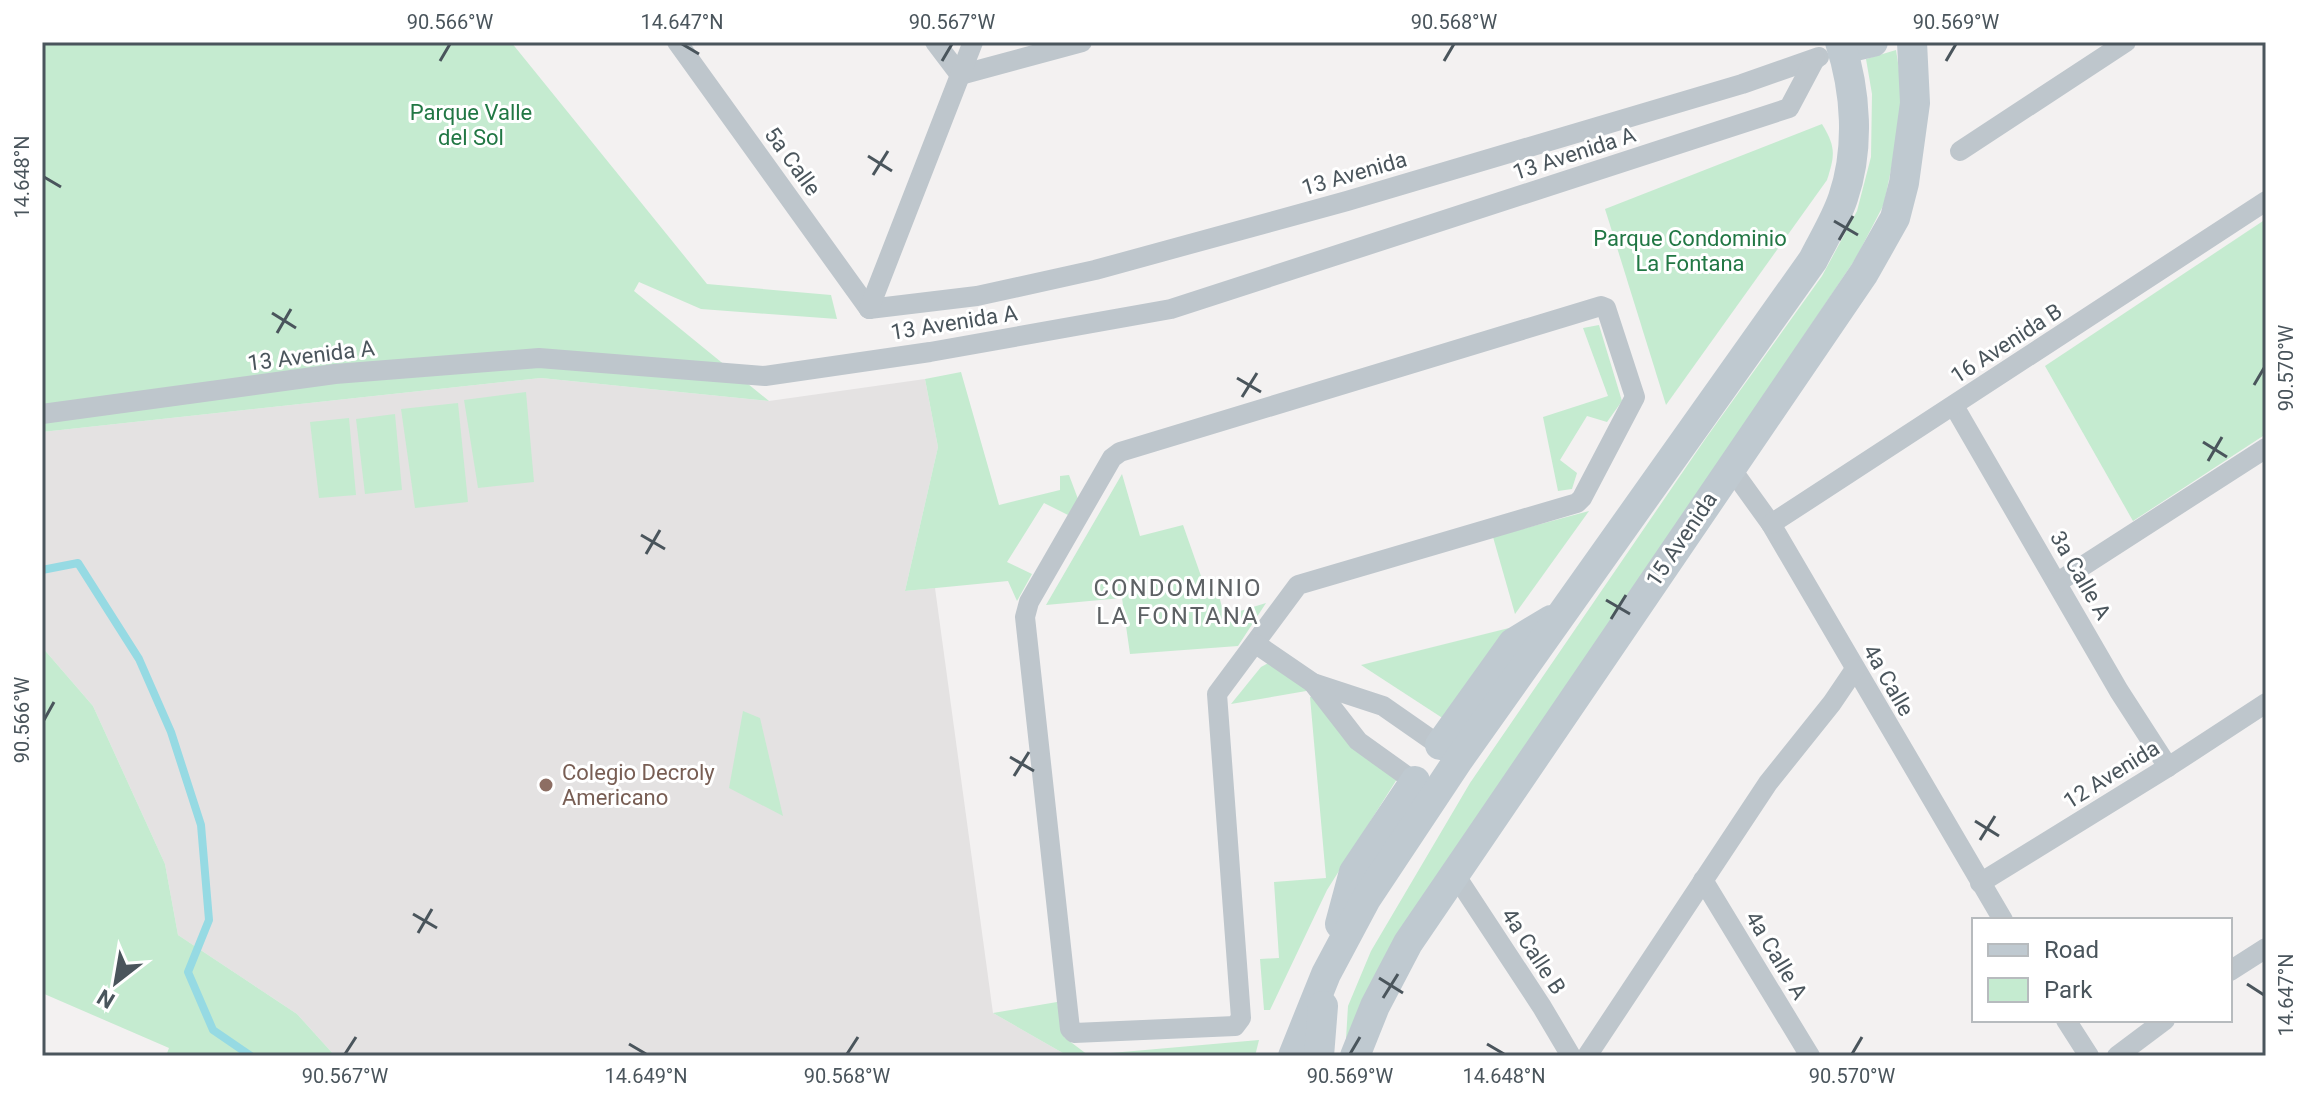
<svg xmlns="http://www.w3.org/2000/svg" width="2308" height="1098" font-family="Roboto,sans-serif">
  <rect width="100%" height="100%" fill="#f3f1f1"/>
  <path fill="#e4e2e2" d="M541,378L769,401L925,379L938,447L905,591L935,588L993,1013L1068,1056H335L297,1014L178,935L165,864L93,706L42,647V432Z"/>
  <g fill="#c5ebd0">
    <path d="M42,42H511L707,284L831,295L837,319L701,309L639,282L634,291L769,401L541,378L42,432Z"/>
    <path d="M1896,50L1903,95L1898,135L1884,204L1856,258L1441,876L1345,1056L1348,1006L1371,951L1470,783L1706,438L1822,276L1857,211L1871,157L1872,94L1866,59Z"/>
    <path d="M1822,124C1836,147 1835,155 1827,180L1666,405L1605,209Z"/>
    <path d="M2266,219V434L2133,521L2045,366Z"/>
    <path d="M1599,325L1622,401L1607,422L1587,416L1560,460L1577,473L1572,489L1558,491L1543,417L1608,396L1583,328Z"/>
    <path d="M961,372L999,505L1060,490V476L1069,475L1078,499L1068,515L1044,503L1007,562L1032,574L1017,601L1008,581L905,591L938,447L925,379Z"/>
    <path d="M526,392L534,482L478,488L464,400Z"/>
    <path d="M458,403L468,502L415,508L401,409Z"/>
    <path d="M395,414L402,490L365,494L356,419Z"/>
    <path d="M349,418L356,495L319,498L310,422Z"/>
    <path d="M1122,474L1140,536L1183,525L1207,593L1218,591L1224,616L1266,603L1238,646L1130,654L1122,598L1046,605Z"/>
    <path d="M1589,511L1515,614L1493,537Z"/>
    <path d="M1509,628L1444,719L1361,665Z"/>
    <path d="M42,647L93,706L165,864L178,935L297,1014L335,1056H166L169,1048L42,993Z"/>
    <path d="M1272,661L1312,690L1231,704L1261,667Z"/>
    <path d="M1318,695L1404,768L1327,890L1270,1010H1264L1260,959L1279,958L1274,882L1326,878L1310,697Z"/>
    <path d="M743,711L760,718L783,816L729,788Z"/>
    <path d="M1057,1002L1064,1037L1088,1055L1259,1040L1255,1056H1068L993,1013Z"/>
  </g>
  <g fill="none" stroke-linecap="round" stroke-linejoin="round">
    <path stroke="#96dae3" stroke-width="8" d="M42,570L78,563L139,659L171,732L201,825L209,920L188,972L213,1030L251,1056"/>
    <g stroke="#bec6cc" stroke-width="20">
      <path d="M677,42L869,309"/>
      <path d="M935,42L960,75L1082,42"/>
      <path d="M1960,151L2126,42"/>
      <path d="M1601,306L1606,308L1635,397L1582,498L1577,503L1298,585L1217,694L1241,1018L1235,1026L1074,1033L1070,1029L1025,617L1029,602L1112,458L1120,452Z"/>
      <path d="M869,309L977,296L1095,270L1347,201L1742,84L1819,57"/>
      <path d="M869,309L973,42"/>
      <path d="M1954,406L2119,691L2168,767"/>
      <path d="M42,414L335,374L539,358L765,376L930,352L1171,309L1789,108L1815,59"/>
      <path d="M1730,467L1771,524L2003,920"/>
      <path d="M1771,524L2266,201"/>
      <path d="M2058,582L2266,448"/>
      <path d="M1256,644L1313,683L1383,706L1449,752"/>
      <path d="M1313,683L1358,741L1422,787"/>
      <path d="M1454,873L1542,1007L1571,1056"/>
      <path d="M1703,880L1810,1056"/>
      <path d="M1980,883L2168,767L2266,703"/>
      <path d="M2230,971L2266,948"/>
      <path d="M2066,1020L2089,1056"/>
      <path d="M1587,1056L1768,783L1832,703L1855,669"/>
      <path d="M2117,1056L2165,1020"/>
    </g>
    <g stroke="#bfc9d0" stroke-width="30">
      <path d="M1843,49L1873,42"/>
      <path d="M1440,745L1513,643L1551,620"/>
      <path d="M1340,924L1354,872L1415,781"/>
      <path d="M1293,1056L1326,974L1366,899L1459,759L1813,260C1823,240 1836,219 1843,198C1860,148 1856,91 1840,42"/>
      <path d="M1319,1056L1323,1006"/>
      <path d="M1355,1056L1375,1006L1408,943L1864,273L1895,218L1904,183L1915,103L1912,42"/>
    </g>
  </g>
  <path fill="none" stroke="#4a555c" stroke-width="3" d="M682,44L699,54M440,61L450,44M942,61L952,44M1444,61L1454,44M1946,61L1956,44M868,156L892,171M873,175L888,151M44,177L61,187M1834,221L1858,235M1839,240L1853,216M272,313L296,328M277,333L291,309M1237,378L1261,392M2254,385L2264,368M1242,397L1257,373M2203,442L2227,457M2208,461L2222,437M641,535L665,549M646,554L660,530M1606,600L1630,614M1611,619L1626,595M44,720L54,702M1010,757L1034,771M1014,776L1029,752M1975,821L1999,836M1980,840L1995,816M413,914L437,928M418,933L432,909M1379,978L1403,993M2247,984L2264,995M1383,998L1398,974M629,1044L646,1054M1487,1044L1504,1054M345,1054L356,1037M847,1054L858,1037M1350,1054L1360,1037M1852,1054L1862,1037"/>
  <circle fill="#8d6e63" stroke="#fff" stroke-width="3" cx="546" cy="785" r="8"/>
  <g text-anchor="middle" stroke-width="6" stroke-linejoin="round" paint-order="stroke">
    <g font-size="22" fill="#217744" stroke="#fff">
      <text x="471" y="120">Parque Valle<tspan x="471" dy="25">del Sol</tspan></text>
      <text x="1690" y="246">Parque Condominio<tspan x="1690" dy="25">La Fontana</tspan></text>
    </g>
    <g font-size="22" fill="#4a555c" stroke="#fff">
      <text transform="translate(1574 153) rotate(-18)" y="8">13 Avenida A</text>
      <text transform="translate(793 161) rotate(54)" y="8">5a Calle</text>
      <text transform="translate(1354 173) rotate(-16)" y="8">13 Avenida</text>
      <text transform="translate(954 322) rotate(-9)" y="8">13 Avenida A</text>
      <text transform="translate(2006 343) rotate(-33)" y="8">16 Avenida B</text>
      <text transform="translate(311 355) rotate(-7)" y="8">13 Avenida A</text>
      <text transform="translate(1681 539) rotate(-56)" y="8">15 Avenida</text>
      <text transform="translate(2081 575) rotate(60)" y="8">3a Calle A</text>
      <text transform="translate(1889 680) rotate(60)" y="8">4a Calle</text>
      <text transform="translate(2111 774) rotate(-32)" y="8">12 Avenida</text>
      <text transform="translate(1534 951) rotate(57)" y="8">4a Calle B</text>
      <text transform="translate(1777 955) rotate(59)" y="8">4a Calle A</text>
    </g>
    <g font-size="22" fill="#785e54" stroke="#fff" text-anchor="start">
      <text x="562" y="780">Colegio Decroly<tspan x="562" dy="25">Americano</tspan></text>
    </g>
    <g font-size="24" letter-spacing="2" fill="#5e6265" stroke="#fff">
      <text x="1178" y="596">CONDOMINIO<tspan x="1178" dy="28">LA FONTANA</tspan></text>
    </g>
  </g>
  <rect width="2308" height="1098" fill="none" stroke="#ffffff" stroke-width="88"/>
  <rect x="1972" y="918" width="260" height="104" fill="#ffffff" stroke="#b7bbbe" stroke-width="2"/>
  <rect x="1988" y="944" width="40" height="12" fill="#bfc9d0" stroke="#b7bbbe" stroke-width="2"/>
  <text x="2044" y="958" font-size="24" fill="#4a555c">Road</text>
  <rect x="1988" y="978" width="40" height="24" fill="#c5ebd0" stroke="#b7bbbe" stroke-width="2"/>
  <text x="2044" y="998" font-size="24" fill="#4a555c">Park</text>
  <g transform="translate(116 982) rotate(211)" stroke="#ffffff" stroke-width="6" paint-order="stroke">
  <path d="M0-6L14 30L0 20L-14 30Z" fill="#4a555c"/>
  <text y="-12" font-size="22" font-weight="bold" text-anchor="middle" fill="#4a555c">N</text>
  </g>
  <rect x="44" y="44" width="2220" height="1010" fill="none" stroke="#4a555c" stroke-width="3"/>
  <g font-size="20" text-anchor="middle" fill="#4a555c">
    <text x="450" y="29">90.566°W</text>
    <text x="682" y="29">14.647°N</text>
    <text x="952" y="29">90.567°W</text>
    <text x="1454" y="29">90.568°W</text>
    <text x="1956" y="29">90.569°W</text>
    <text transform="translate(22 177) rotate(-90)" y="7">14.648°N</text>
    <text transform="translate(2286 368) rotate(-90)" y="7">90.570°W</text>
    <text transform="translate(22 720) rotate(-90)" y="7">90.566°W</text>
    <text transform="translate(2286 995) rotate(-90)" y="7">14.647°N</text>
    <text x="345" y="1083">90.567°W</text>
    <text x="646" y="1083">14.649°N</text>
    <text x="847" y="1083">90.568°W</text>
    <text x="1350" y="1083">90.569°W</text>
    <text x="1504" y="1083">14.648°N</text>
    <text x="1852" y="1083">90.570°W</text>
  </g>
</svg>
